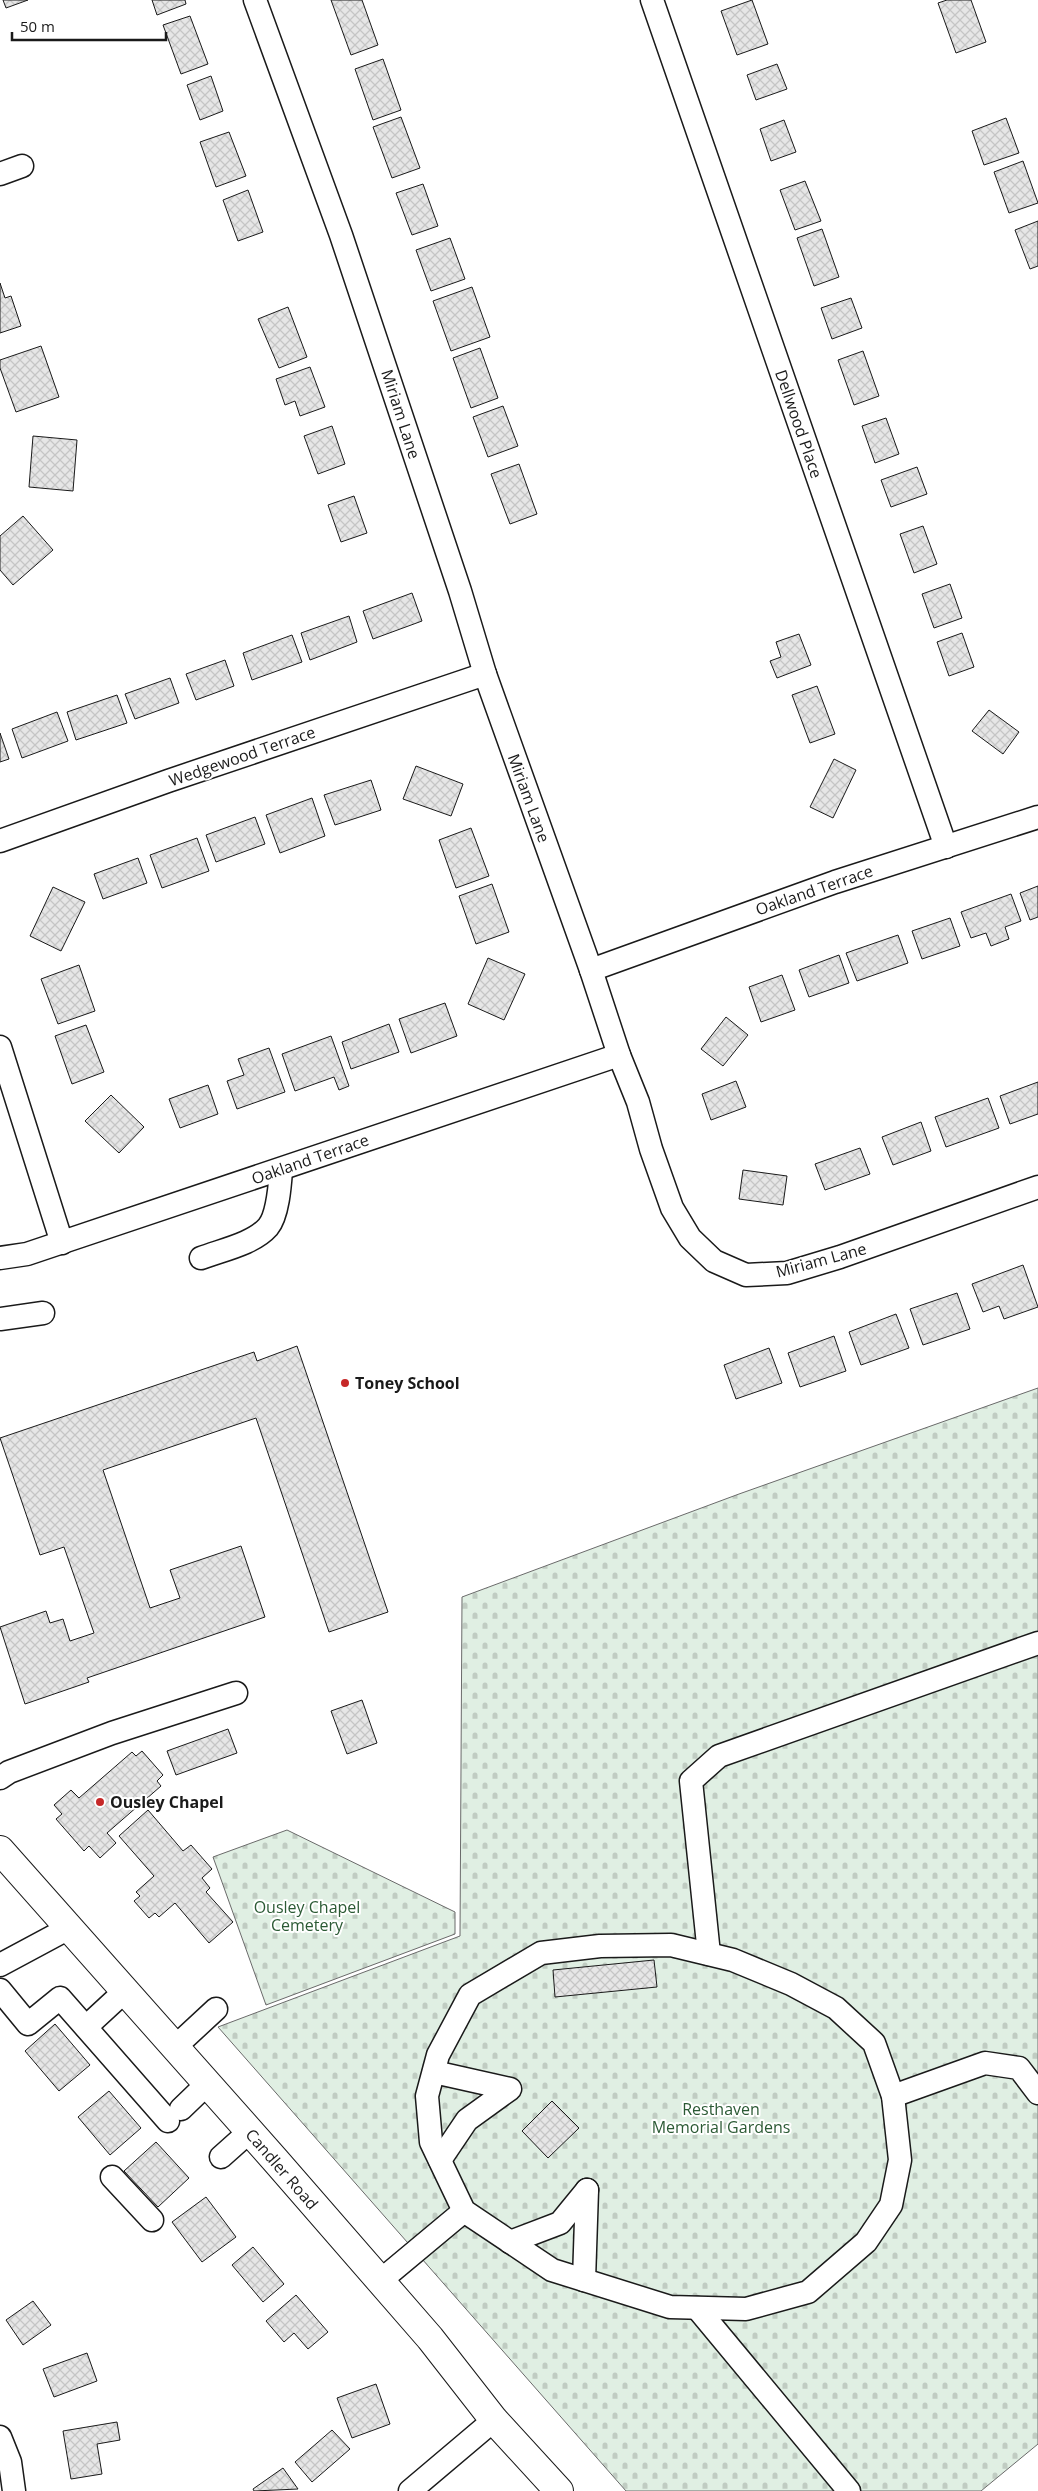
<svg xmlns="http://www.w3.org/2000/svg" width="1038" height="2491" font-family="'Open Sans',sans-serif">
  <defs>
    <pattern id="cemetery-stones" width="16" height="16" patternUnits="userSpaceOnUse" patternTransform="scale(1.25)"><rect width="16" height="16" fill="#e0efe3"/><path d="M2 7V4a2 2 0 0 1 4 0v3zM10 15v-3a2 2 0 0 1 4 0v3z" fill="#c0ccc2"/></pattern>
    <pattern id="building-cross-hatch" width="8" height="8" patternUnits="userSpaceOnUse" patternTransform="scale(1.25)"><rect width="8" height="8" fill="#e6e6e6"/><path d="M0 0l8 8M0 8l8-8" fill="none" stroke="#c5c5c5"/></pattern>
  </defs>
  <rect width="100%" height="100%" fill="#fff"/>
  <g fill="url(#cemetery-stones)" stroke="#6a6a6a">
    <path d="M1038,1388V2444L981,2491H626L218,2027L460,1936L462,1597L739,1494Z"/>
    <path d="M287,1830L455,1912V1934L266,2005L213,1857Z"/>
  </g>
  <g fill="url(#building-cross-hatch)" stroke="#1a1a1a">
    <path d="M3,0H28L6,8Z"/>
    <path d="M152,0H185L186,4L157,15Z"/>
    <path d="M331,0H362L378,45L351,55Z"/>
    <path d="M752,0L768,44L737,55L721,11Z"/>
    <path d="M947,0H971L986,42L956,53L938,3Z"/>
    <path d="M190,16L208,64L181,74L163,25Z"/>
    <path d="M383,59L401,110L373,120L355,69Z"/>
    <path d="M777,64L787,89L756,100L747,75Z"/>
    <path d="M211,76L223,111L200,120L187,85Z"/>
    <path d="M401,117L420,168L392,178L373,127Z"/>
    <path d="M1006,118L1019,153L984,165L972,131Z"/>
    <path d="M784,120L796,152L771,161L760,129Z"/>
    <path d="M229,132L246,176L216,187L200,142Z"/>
    <path d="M1023,161L1038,203L1009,213L994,172Z"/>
    <path d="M805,181L821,221L795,230L780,190Z"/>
    <path d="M423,184L438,226L412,235L396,193Z"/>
    <path d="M248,190L263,232L238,241L223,200Z"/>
    <path d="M1038,221V266L1030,269L1015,230Z"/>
    <path d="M822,229L839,277L814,286L797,238Z"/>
    <path d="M450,238L465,279L431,291L416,250Z"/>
    <path d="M0,283L5,298L11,296L21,326L0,333Z"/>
    <path d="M472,287L490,337L451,351L433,301Z"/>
    <path d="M851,298L862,328L832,339L821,308Z"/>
    <path d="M288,307L307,357L279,368L258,319Z"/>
    <path d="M41,346L59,397L16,412L0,368V360Z"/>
    <path d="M480,348L498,398L471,408L453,358Z"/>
    <path d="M863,351L879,396L854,405L838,360Z"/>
    <path d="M310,367L325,407L300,416L295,401L285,405L276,379Z"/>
    <path d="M503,406L518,446L488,457L473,417Z"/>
    <path d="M886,418L899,454L875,463L862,426Z"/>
    <path d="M332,426L345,464L318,474L304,436Z"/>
    <path d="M33,436L77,440L73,491L29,487Z"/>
    <path d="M519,464L537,514L510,524L491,474Z"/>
    <path d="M917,467L927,494L891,507L881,480Z"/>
    <path d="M354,496L367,533L341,542L328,505Z"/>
    <path d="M23,516L53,550L13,585L0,570V536Z"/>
    <path d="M923,526L937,564L914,573L900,534Z"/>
    <path d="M950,584L962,618L934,628L922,594Z"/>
    <path d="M412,593L422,621L373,639L363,611Z"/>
    <path d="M349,616L357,642L310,660L301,633Z"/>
    <path d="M962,633L974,667L949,676L937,642Z"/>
    <path d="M799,634L811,665L777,678L770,661L781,657L776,642Z"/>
    <path d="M292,635L302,662L252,680L243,653Z"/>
    <path d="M225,660L234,686L196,700L186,674Z"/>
    <path d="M170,678L179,703L135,719L125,694Z"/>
    <path d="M817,686L835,734L810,743L792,695Z"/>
    <path d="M117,695L127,723L76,740L67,712Z"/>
    <path d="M989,710L1019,732L1003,754L972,731Z"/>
    <path d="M57,712L68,741L22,758L12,729Z"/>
    <path d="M0,733L9,759L0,762Z"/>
    <path d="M834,759L856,770L833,818L810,807Z"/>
    <path d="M416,766L463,784L451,816L403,799Z"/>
    <path d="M371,780L381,810L335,825L324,795Z"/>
    <path d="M312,798L325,836L280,853L266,815Z"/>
    <path d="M255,817L265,844L216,862L206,835Z"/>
    <path d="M471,828L489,876L456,888L439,840Z"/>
    <path d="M197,838L209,871L162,888L150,855Z"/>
    <path d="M138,858L147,883L103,899L94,874Z"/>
    <path d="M492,884L509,932L476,944L459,896Z"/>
    <path d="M1038,886V917L1030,920L1020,893Z"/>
    <path d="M53,887L85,902L61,951L30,936Z"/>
    <path d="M1011,894L1021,921L1005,927L1009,939L991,946L986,933L971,938L961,912Z"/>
    <path d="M950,918L960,946L922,959L912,931Z"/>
    <path d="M898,935L908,963L857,981L846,953Z"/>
    <path d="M839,955L849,983L809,997L799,970Z"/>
    <path d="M488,958L525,974L504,1020L468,1004Z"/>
    <path d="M79,965L95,1011L58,1024L41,979Z"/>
    <path d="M782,975L795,1010L761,1022L749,987Z"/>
    <path d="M445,1003L457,1036L411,1053L399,1019Z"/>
    <path d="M726,1017L748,1035L723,1066L701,1049Z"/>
    <path d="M389,1024L399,1052L351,1069L342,1042Z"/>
    <path d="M86,1025L104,1072L72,1084L55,1036Z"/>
    <path d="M331,1036L349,1086L339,1090L334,1077L295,1091L282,1054Z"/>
    <path d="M269,1048L285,1092L237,1109L227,1081L244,1075L238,1059Z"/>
    <path d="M736,1081L746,1107L711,1120L702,1094Z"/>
    <path d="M1038,1082V1114L1010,1124L1000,1096Z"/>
    <path d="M208,1085L218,1114L180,1128L169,1099Z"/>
    <path d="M111,1095L144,1127L119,1153L85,1121Z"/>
    <path d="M988,1098L999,1128L946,1147L935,1117Z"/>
    <path d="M921,1122L931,1151L893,1165L882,1137Z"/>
    <path d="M860,1148L870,1174L825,1190L815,1164Z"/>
    <path d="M743,1170L787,1176L783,1205L739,1199Z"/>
    <path d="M1023,1265L1038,1307L1004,1319L999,1306L983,1312L972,1284Z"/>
    <path d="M957,1293L970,1329L923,1345L910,1309Z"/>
    <path d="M896,1314L909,1348L861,1365L849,1332Z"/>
    <path d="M834,1336L846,1371L800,1387L788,1353Z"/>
    <path d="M297,1346L388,1612L329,1632L256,1418L103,1470L150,1608L180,1598L170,1570L241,1546L265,1617L87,1678L89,1682L25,1704L0,1627L46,1611L50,1623L63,1619L70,1641L94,1633L64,1547L40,1555L0,1438L254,1352L257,1361Z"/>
    <path d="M769,1348L782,1383L736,1399L724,1365Z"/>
    <path d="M362,1700L377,1743L347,1754L331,1711Z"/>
    <path d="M228,1729L237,1753L176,1775L167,1751Z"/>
    <path d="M142,1751L163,1775L157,1781L161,1786L107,1833L116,1843L100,1858L89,1846L84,1851L56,1819L62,1814L54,1805L71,1790L79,1798L132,1752L136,1756Z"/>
    <path d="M148,1810L183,1851L191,1845L212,1869L202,1878L210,1888L206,1892L233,1922L209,1943L175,1903L159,1917L155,1913L149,1918L134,1901L140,1896L136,1892L154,1876L119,1836Z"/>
    <path d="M654,1960L657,1987L555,1997L553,1970Z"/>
    <path d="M55,2024L90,2065L59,2091L25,2051Z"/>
    <path d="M109,2091L141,2128L110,2155L78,2117Z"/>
    <path d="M552,2101L579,2128L548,2158L522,2131Z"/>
    <path d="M156,2142L189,2178L158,2207L124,2171Z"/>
    <path d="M206,2197L236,2237L202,2262L172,2222Z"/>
    <path d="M253,2247L284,2284L263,2302L232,2265Z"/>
    <path d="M296,2295L328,2332L308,2349L294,2333L284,2342L266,2321Z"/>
    <path d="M33,2301L51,2325L23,2345L6,2320Z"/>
    <path d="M87,2353L97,2381L54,2397L43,2369Z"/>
    <path d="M376,2384L390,2424L352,2438L337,2398Z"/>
    <path d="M117,2422L120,2440L97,2444L102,2474L71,2479L63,2431Z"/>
    <path d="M332,2430L350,2449L312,2482L295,2462Z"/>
    <path d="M283,2468L298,2489L254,2491L253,2489Z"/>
  </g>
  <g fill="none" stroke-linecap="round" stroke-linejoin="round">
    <g stroke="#1a1a1a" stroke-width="25">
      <g id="minor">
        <path d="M255,0L341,235L460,591L485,674L591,970L619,1055L638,1102L651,1149L672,1208L690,1238L714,1261L746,1275L787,1273L840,1257L1038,1187"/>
        <path d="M652,0L946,847"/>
        <path d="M0,174L22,166"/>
        <path d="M0,841L168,781L485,674"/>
        <path d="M591,970L835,882L1038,817"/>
        <path d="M0,1047L62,1243"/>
        <path d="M0,1258L27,1254L619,1055"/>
        <path d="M201,1258C222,1250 253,1244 268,1227C278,1215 280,1184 281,1170"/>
        <path d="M0,1319L43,1313"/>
        <path d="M0,1778L9,1772L112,1733L236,1693"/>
        <path d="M671,1945L733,1960L791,1984L836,2008L874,2043L893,2096L900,2160L891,2205L866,2242L808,2292L746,2309L670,2307L552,2270L464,2211L431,2142L427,2096L438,2055L470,1995L541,1953L600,1946Z"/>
        <path d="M709,1954L691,1781L719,1756L1038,1643"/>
        <path d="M0,1965L69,1928"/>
        <path d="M0,1990L28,2024L60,1998L168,2121"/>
        <path d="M86,2027L125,1991"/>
        <path d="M175,2047L216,2009"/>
        <path d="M434,2072L510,2089L467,2120L440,2160"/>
        <path d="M893,2096L985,2063L1019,2068L1038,2093"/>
        <path d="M181,2109L207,2084"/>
        <path d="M221,2157L249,2132"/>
        <path d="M112,2177L152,2220"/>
        <path d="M510,2242L560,2223L587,2190"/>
        <path d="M584,2280L587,2190"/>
        <path d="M380,2281L464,2211"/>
        <path d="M697,2308L849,2491"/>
        <path d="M0,2437L10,2462L14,2491"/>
        <path d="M410,2491L494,2420"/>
      </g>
    </g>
    <g stroke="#1a1a1a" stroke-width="30">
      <path id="major" d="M0,1850L276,2161L430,2338L494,2420L559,2491"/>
    </g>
    <use href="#minor" stroke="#fff" stroke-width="22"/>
    <use href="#major" stroke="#fff" stroke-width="28"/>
  </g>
  <g fill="#c62828" stroke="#fff" stroke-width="2">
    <circle cx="345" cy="1383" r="5"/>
    <circle cx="100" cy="1802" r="5"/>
  </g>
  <g text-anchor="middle" stroke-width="4" stroke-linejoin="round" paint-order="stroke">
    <g font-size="16" fill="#1a1a1a" stroke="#fff">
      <text transform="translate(401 414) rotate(72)" y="6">Miriam Lane</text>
      <text transform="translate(799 424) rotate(71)" y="6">Dellwood Place</text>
      <text transform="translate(242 756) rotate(-19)" y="6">Wedgewood Terrace</text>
      <text transform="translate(529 798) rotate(70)" y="6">Miriam Lane</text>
      <text transform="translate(814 890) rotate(-19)" y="6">Oakland Terrace</text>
      <text transform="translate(310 1159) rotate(-19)" y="6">Oakland Terrace</text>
      <text transform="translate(821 1260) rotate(-15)" y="6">Miriam Lane</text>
      <text transform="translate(282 2169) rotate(49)" y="6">Candler Road</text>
    </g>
    <g font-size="16" font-weight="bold" fill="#1a1a1a" stroke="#fff" text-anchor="start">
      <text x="355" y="1389">Toney School</text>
      <text x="110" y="1808">Ousley Chapel</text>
    </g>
    <g font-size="16" fill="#2b5a34" stroke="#fff">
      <text x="307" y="1913">Ousley Chapel<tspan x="307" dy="18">Cemetery</tspan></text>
      <text x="721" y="2115">Resthaven<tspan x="721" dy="18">Memorial Gardens</tspan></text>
    </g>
  </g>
  <path d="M12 32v8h154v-8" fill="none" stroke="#1a1a1a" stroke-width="2.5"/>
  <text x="20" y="32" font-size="15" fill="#1a1a1a" stroke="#ffffff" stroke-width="4" paint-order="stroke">50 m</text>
</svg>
